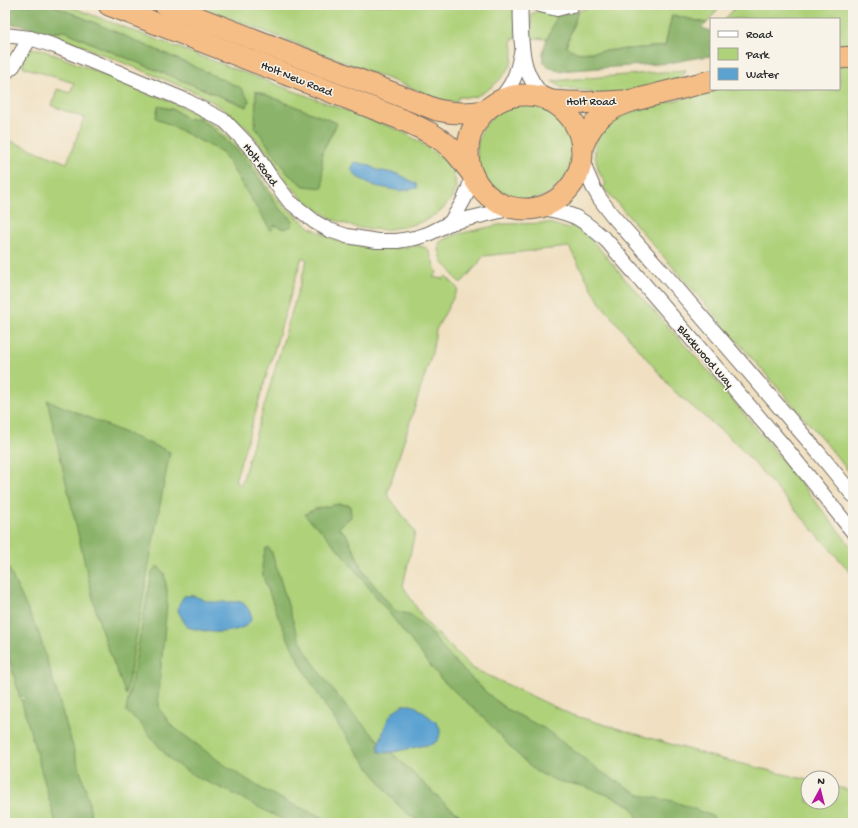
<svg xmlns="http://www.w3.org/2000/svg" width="858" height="828" font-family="'Gochi Hand',sans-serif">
  <rect width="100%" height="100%" fill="#f7f3e8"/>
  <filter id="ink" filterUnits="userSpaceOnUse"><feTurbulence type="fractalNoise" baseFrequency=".025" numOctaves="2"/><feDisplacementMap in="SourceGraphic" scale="8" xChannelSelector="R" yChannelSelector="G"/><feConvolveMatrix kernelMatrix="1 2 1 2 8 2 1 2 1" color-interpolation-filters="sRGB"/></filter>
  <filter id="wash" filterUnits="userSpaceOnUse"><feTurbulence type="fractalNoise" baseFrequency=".012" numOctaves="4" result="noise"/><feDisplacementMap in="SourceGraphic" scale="16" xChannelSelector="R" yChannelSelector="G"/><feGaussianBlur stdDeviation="0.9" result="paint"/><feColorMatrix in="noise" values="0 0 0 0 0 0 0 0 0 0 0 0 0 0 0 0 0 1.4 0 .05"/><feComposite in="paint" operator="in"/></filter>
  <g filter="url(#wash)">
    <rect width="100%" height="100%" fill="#f0e0c1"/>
    <g fill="#afd17a" stroke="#6d7e52" fill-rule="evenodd">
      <path d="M51,5H66L208,59L401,131L420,142L445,160L454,173L456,187L451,199L441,211L424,221L408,226L385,230L359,228L334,220L305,201L286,181L268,153L247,128L224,109L201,95L171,82L50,33L65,31L102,48L247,107L191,65L79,16ZM256,91L337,124L322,152Z"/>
      <path d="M196,5H516V39H512C512,45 514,54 512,61C508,75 488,92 474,97C470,98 464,97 459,97L456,102L443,100Z"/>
      <path d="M598,5H721L707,23L672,15L665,46L579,53L566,48L578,11Z"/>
      <path d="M735,5H853V44L839,45V19H725L734,9Z"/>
      <path d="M540,10L558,14L548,39L531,38V14Z"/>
      <path d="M32,49H40L163,98L195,113L219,129L248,156L270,190L283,205L311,228L341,243L377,248H400L420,245L421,247H424L428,249L437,273L433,277L443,279L446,276L458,289L436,330L432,353L387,494L415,532L403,586L425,621L472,668L572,715L714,757L808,780V802H832V786L853,791V823H5V139L67,163L84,118L52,106L57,89L70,93L74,83L26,68L23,66V64H18L26,51ZM158,106L175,110L187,119L198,118L217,132L246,159L279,208L293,220L285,229L273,224L271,230L222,152L179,130ZM302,257L307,260L241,485L235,481ZM351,517L337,528L346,534L365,574L394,610L411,615L426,627L444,650L463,670L487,693L505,709L528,721L548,776L439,673L321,521Z"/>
      <path d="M853,61V477L825,442L603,187L606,184L599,172L595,156V143L601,132L610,122L620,117L634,111L688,97L711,89H839V63Z"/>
      <path d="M686,70L682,78L637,91L592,95L591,91L575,90L562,88L552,81Z"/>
      <circle cx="525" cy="152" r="48"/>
      <path d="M549,223L569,229L571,225L583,232L598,247L625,279L712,375L792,472L853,549V575L738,445L674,391L600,303L569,247L483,256L478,264L461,283L455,278L451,271L443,263L439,250V243L443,240L458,234L503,224Z"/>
    </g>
    <g fill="#8bb36a" stroke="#5b6f4a">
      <path d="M5,5H51L79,16L191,65L241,88L249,100L247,107L102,48L65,31L50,33L21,25L5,24Z"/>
      <path d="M578,11L566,47L579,53L665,46L672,15L707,23L702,28L711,31V56L695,58L670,63L558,71C553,69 545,66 543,60C540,50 554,24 558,14Z"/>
      <path d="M256,91L337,123L322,152L323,188L304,186L288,174L255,127Z"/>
      <path d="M158,106L175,110L187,119L198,118L217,132L246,159L279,208L293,220L292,226L285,229L274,225L271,231L222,152L156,118Z"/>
      <path d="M47,400L170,452L153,542L126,695L103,635L95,607Z"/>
      <path d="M338,504L350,505L351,517L338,528L346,534L365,574L394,610L411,615L426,627L444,650L463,670L487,693L505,708L545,729L603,773L640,795L673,801L712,816L719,823H641L631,806L613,797L583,786L557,781L535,771L514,751L481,715L442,680L343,555L322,531L308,519L305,514L315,509Z"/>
      <path d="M266,548H269L272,553L296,631L307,653L323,677L336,694L352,713L380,742L378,746L387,753L391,752L443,802L470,823C461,823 427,825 421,822C400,812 387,791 373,773C333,721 296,665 273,603C270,594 265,585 263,575C261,566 263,557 266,548Z"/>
      <path d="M5,561L39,634L88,797L92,823H56L21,699L23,701L26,698L22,695L20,698L5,644Z"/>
      <path d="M158,566L164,573L167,590V605L158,697L160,710L172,726L223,764L262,789L294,805L337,823H289L228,791L198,778L173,762L165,754L139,722L126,711L152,571Z"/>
    </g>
    <g fill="#5ba2d1" stroke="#43667e">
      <path d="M355,162L369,165L377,170L399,174L416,184L418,188L400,191L375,186L357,177L351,169Z"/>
      <path d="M184,596C188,596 193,595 197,597C203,599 206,602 213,602C223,603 232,601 242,602C245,605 248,608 250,612C258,630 223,633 212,632C204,631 195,629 187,627L178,611L179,604Z"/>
      <path d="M403,705H410L415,706L436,722L440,728C440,733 440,739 436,742C430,746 423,745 417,747C404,749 392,754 379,752L378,746L388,719L395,710Z"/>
    </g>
  </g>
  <g filter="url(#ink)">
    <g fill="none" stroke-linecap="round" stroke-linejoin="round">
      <g stroke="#706a60" stroke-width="16">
        <g id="minor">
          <path d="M521,5C520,13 521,22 521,30C522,59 525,77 545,98"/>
          <path d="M540,5L557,9L572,5"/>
          <path d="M5,35L30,38L55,46L187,101L225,121L253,150L270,176L289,201L315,222L329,230L347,236L377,241H397L415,238L428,234L450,223L513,208"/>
          <path d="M5,73L13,66L30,38"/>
          <path d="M498,101C513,85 517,74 521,53"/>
          <path d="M582,153L586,171L593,187L600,199L612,215L669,279L818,452L853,495"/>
          <path d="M539,207C552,210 568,212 579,219C589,225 598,233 607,241L789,452L853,532"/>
          <path d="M450,223C460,207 469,194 472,175"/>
        </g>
      </g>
      <g stroke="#706a60" stroke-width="23">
        <g id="highway">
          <path d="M109,5L403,120C421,128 439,136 453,150C460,157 465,165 471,172"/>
          <path d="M165,5L437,110C454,114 467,114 485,111"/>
          <path d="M839,58L853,57"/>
          <circle cx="525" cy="152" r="57"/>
          <path d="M550,101C575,103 599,103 623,101"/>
          <path d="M582,148C587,134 594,121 606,113C621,102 640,99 658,94C675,90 693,85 711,81"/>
        </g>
      </g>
      <use href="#minor" stroke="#fff" stroke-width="14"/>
      <use href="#highway" stroke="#f6be87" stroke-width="21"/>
    </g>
  </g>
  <g text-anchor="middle" stroke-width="3" stroke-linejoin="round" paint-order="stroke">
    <g font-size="12" fill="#2b2b2b" stroke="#f7f3e8">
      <text transform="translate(297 78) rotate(22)" y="4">Holt New Road</text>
      <text x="591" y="105">Holt Road</text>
      <text transform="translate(261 164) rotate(53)" y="4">Holt Road</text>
      <text transform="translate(706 356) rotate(49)" y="4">Blackwood Way</text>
    </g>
  </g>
  <rect width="858" height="828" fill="none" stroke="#f7f3e8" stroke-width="20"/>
  <rect x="710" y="18" width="130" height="72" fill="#f7f3e8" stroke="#a5a39c"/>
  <rect x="718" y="31" width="20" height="6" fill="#ffffff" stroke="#a5a39c"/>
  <text x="746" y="38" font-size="12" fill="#2b2b2b">Road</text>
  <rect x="718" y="48" width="20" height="12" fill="#afd17a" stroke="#a5a39c"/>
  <text x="746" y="58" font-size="12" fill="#2b2b2b">Park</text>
  <rect x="718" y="68" width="20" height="12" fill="#5ba2d1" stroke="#a5a39c"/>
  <text x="746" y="78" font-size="12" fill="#2b2b2b">Water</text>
  <g transform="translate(820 790) rotate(7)"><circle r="19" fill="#f7f3e8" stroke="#a5a39c"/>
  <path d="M0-3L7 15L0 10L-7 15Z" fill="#b5179e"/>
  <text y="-6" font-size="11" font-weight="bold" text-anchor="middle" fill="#2b2b2b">N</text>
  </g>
</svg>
